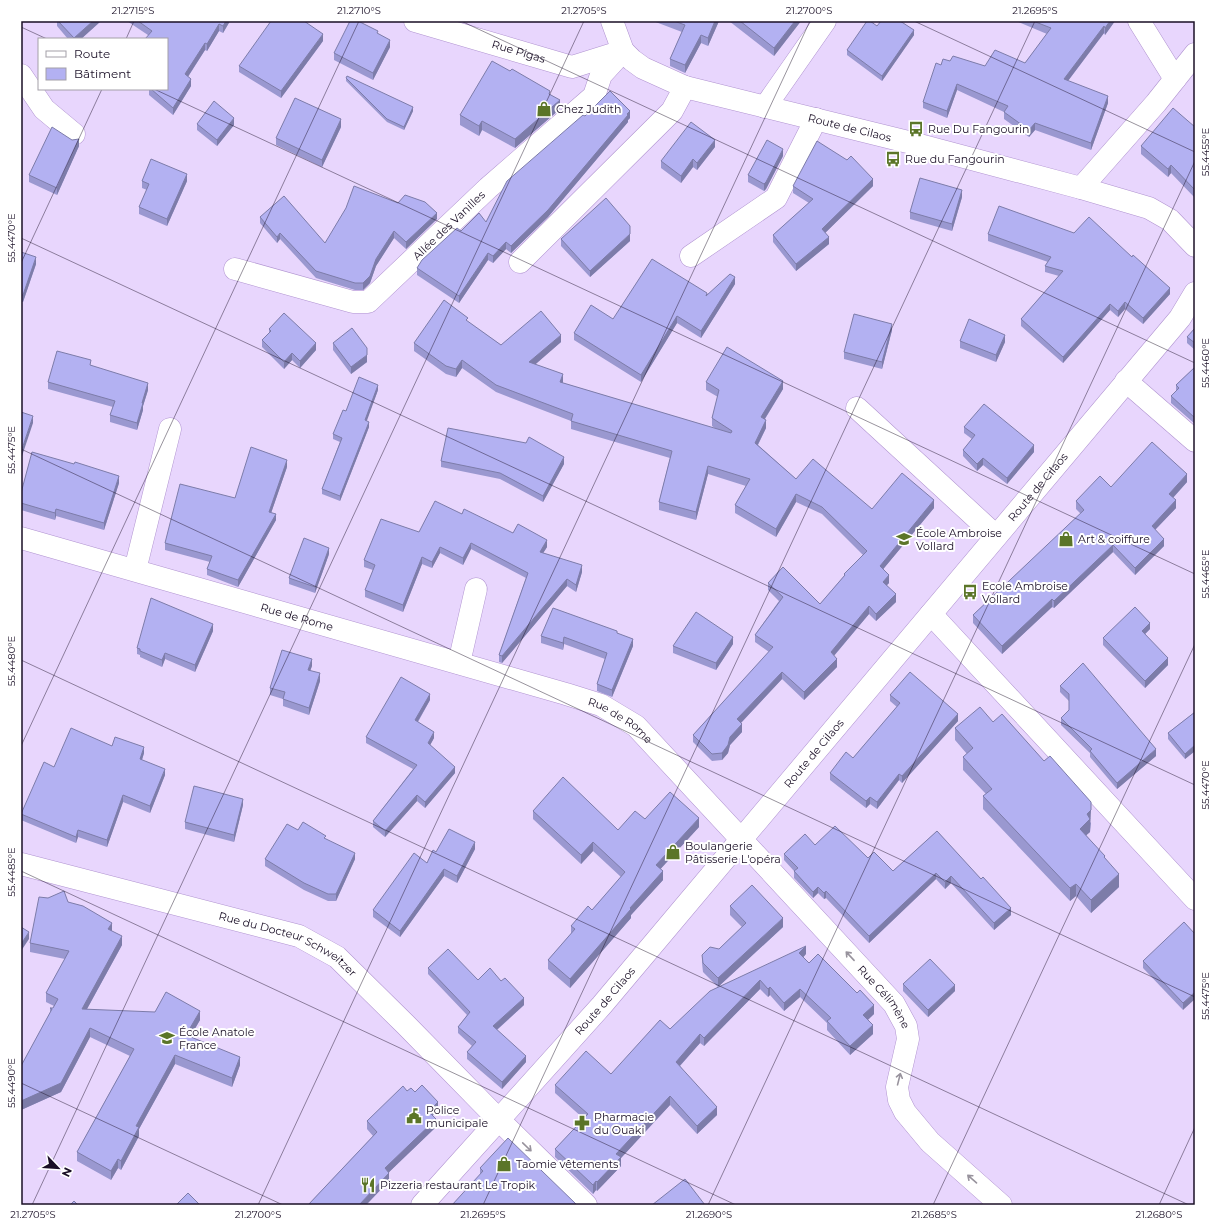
<svg xmlns="http://www.w3.org/2000/svg" width="1216" height="1226" font-family="Montserrat,sans-serif">
  <rect width="100%" height="100%" fill="#e8d6fd"/>
  <g fill="none" stroke-linecap="round" stroke-linejoin="round">
    <g stroke="#b093d0" stroke-width="23">
      <g id="street">
        <path id="s1" d="M415,21L572,67L623,51"/>
        <path d="M1139,21L1175,79"/>
        <path d="M21,75L44,109L74,134"/>
        <path d="M765,107L825,21"/>
        <path d="M1081,188L1156,103L1195,54"/>
        <path d="M691,256L776,198L816,119"/>
        <path d="M520,262L672,111L685,87"/>
        <path id="s2" d="M235,269L353,302H368L488,188L594,96L601,75L623,51"/>
        <path d="M1126,381L1195,441"/>
        <path d="M857,408L996,536"/>
        <path id="s3" d="M21,538L566,694L601,705L636,726L894,1004L906,1026L908,1039L897,1087L899,1100L905,1112L930,1142L1001,1205"/>
        <path d="M135,570L170,429"/>
        <path d="M931,614L1195,899"/>
        <path d="M459,663L476,589"/>
        <path d="M499,1120L586,1205"/>
      </g>
    </g>
    <g stroke="#b093d0" stroke-width="23">
      <g id="secondary">
        <path id="s4" d="M612,21L623,51L632,60L643,68L685,87L908,142L1081,188L1149,208L1170,220L1195,246"/>
        <path id="s5" d="M21,864L299,936L337,957L406,1025L499,1120"/>
        <path id="s6" d="M422,1205L602,1005L1180,318L1195,293"/>
      </g>
    </g>
    <use href="#street" stroke="#fff" stroke-width="22"/>
    <use href="#secondary" stroke="#fff" stroke-width="22"/>
  </g>
  <g fill="#9a98d0">
    <path d="M57,21H101L81,39H68L57,26Z"/>
    <path d="M127,21H230L223,33L219,31L207,51L205,50L188,77L191,86L173,115L149,95V89H167L148,35Z"/>
    <path d="M653,21H719L708,46L701,43L685,73L670,66V59L682,32Z"/>
    <path d="M729,21H801L774,56Z"/>
    <path d="M1016,21H1115L1105,35L1104,33L1068,81L1108,103L1091,150L1035,130L1029,137L1004,119V112L957,90L947,118L923,108V102L941,65L950,61L985,66L1025,63L1047,34Z"/>
    <path d="M877,26L914,35L882,81L847,55V50Z"/>
    <path d="M378,34L390,47L373,80L334,60V53Z"/>
    <path d="M323,41L281,98L239,72V66Z"/>
    <path d="M346,78L413,111L404,130L387,122L346,81Z"/>
    <path d="M550,94L560,109L515,148L482,130L479,136L460,125V115Z"/>
    <path d="M585,116L630,118L628,120V122L548,217L511,253L506,249L493,263L488,260L459,303L417,275V268L461,231L486,222Z"/>
    <path d="M197,124L234,125L217,146L197,130Z"/>
    <path d="M341,127L322,167L276,145V138Z"/>
    <path d="M1195,127V198L1171,173L1168,177L1141,154V146Z"/>
    <path d="M72,140L79,146L57,195L29,182V175Z"/>
    <path d="M715,147L697,170L693,167L681,183L661,168V161Z"/>
    <path d="M783,156L766,189L764,191L748,182V175Z"/>
    <path d="M142,181H187L167,226L139,214V207L147,190L142,188Z"/>
    <path d="M793,186H873L825,233L829,244L796,271L773,242V235L809,203L793,193Z"/>
    <path d="M962,197L952,231L910,219V212Z"/>
    <path d="M260,217L325,243L437,219L406,249L394,238L376,266L370,283L363,290H355L316,278L280,239L277,243L260,223Z"/>
    <path d="M988,234L1170,294L1143,324L1125,309L1118,317L1110,310L1063,363L1021,326V319L1059,276L1045,272V266L1048,262L988,241Z"/>
    <path d="M561,239L630,241L590,277L561,246Z"/>
    <path d="M21,252L36,264L23,302H21Z"/>
    <path d="M735,284L701,338L677,323L641,382L574,340V333L613,319L707,294Z"/>
    <path d="M468,322L501,345L561,342L535,364L563,382V383L716,429L712,426V418L718,397L706,390V382L783,389L765,419L766,428L758,445L796,479L872,509L934,508L883,569L889,583L887,585L896,602L876,621L869,614L834,656L837,667L804,700L782,679L741,723L742,732L730,745L728,753L722,760L712,761L693,742V735L769,652L755,642V635L779,601L768,590V583L820,604L844,576V574L863,555L822,514L796,502L776,537L735,513V505L746,486L708,474L696,520L659,510V502L670,458L571,429V421L496,392L462,368L456,377L446,374L414,351V343Z"/>
    <path d="M1195,328V350L1187,343V337Z"/>
    <path d="M269,329L316,350L300,368L292,360L284,369L262,347V340L269,333Z"/>
    <path d="M892,330L882,369L844,359V352Z"/>
    <path d="M960,341L1005,342L996,362L960,348Z"/>
    <path d="M333,343L367,362L351,374L333,350Z"/>
    <path d="M91,366L148,390L143,406V410L137,430L110,422V415L113,407L48,389V382Z"/>
    <path d="M1195,367V424L1171,403V396L1176,391V385Z"/>
    <path d="M378,390L366,421L369,427L340,501L322,494V489L340,442L333,439V434L346,411Z"/>
    <path d="M964,427L1034,452L1007,484L983,465L977,471L963,456V450L972,439L964,433Z"/>
    <path d="M441,461L564,464L543,502L500,479L441,467Z"/>
    <path d="M287,467L271,513L276,520L238,587L207,575V569L210,562L165,550V543L235,498Z"/>
    <path d="M1187,482L1173,498L1176,508L1155,530L1164,546L1135,575L1113,552L1054,608L1052,607L1002,654L973,623V615L1081,514L1076,509V501L1111,487Z"/>
    <path d="M119,483L104,530L56,516L55,520L21,510V493Z"/>
    <path d="M462,514L513,533L547,547L543,553L582,572L576,592L567,586L502,663L499,662V655L526,578L471,549L463,565L440,553L432,568L422,564L403,612L365,597V590L373,570L364,567V560L419,532Z"/>
    <path d="M329,554L315,593L289,584V578Z"/>
    <path d="M1150,629L1145,634L1168,665L1145,688L1103,645V638Z"/>
    <path d="M213,631L195,672L165,659L162,667L140,657V655L137,654V648Z"/>
    <path d="M617,633L633,646L612,697L597,691V684L605,659L564,644L563,650L541,643V636Z"/>
    <path d="M733,644L716,670L673,653V646Z"/>
    <path d="M312,666L310,670L320,681L309,715L283,706V699L270,695V688Z"/>
    <path d="M1060,686L1156,756L1117,789L1090,757V753L1061,725V718L1069,710V701L1060,692Z"/>
    <path d="M890,695L958,721L902,783L899,780L877,809L870,804L866,808L830,780V773L853,758L897,707L890,701Z"/>
    <path d="M430,700L418,722L434,738L430,745L455,773L425,808L417,801L385,837L373,827V821L413,769L366,743V737Z"/>
    <path d="M1195,712V751L1185,759L1168,739V733Z"/>
    <path d="M993,722L1091,823L1090,832L1086,835L1105,858L1119,887L1091,913L1076,896L1070,901L983,809V796L986,794L963,770V757L967,754L955,740V728Z"/>
    <path d="M112,746L144,753L142,760L165,775L150,813L123,802L107,847L78,837L76,843L21,820V814L54,767Z"/>
    <path d="M243,805L234,842L185,829V822Z"/>
    <path d="M533,811L618,830L645,819L699,827L660,869L663,880L631,915V918L570,988L548,969V960L571,934V926L592,910L621,877L593,851L581,864L533,819Z"/>
    <path d="M298,830L326,839L355,859L336,901H328L304,890L265,866V859Z"/>
    <path d="M937,831L1011,915L994,930L951,883L945,889L936,879L869,943L826,898L824,899L818,893L813,898L794,878V871L784,860V854L815,845L868,858L893,871Z"/>
    <path d="M475,849L457,883L444,876L400,937L373,917V910L427,863L436,852Z"/>
    <path d="M68,902L112,931L122,945L87,1009L200,1020L190,1037L240,1065L232,1087L175,1064L139,1129V1136L121,1170L118,1168L111,1180L77,1161V1152L130,1056L90,1037L61,1092L21,1110V1066L50,1013V1008H53L54,1006L46,1002V993L65,959L30,952V943Z"/>
    <path d="M730,906L783,927L718,987L703,972L702,963V955L719,949L742,927L730,915Z"/>
    <path d="M1195,934L1183,1010L1143,968V961Z"/>
    <path d="M806,954L803,957L809,963L874,1014L868,1020L873,1034L850,1055L827,1030V1023L800,997L784,1011L770,995L768,997L760,989L704,1046L700,1043L680,1066L717,1115L697,1134L670,1105L621,1158V1166L597,1191L596,1190L593,1194L555,1157V1149L584,1119L555,1093V1085L611,1074L670,1029Z"/>
    <path d="M428,968L478,980L524,1005L497,1030L526,1062L502,1089L467,1059V1052L472,1046L458,1033V1027L467,1015L428,974Z"/>
    <path d="M903,984L955,991L928,1017L903,991Z"/>
    <path d="M407,1091L415,1092L438,1110L433,1115L436,1127L389,1172V1181L366,1205H308L373,1136L367,1129V1121Z"/>
    <path d="M480,1168L576,1205L480,1174Z"/>
  </g>
  <g fill="#7d7ca9">
    <path d="M93,21H101L81,39H74V38Z"/>
    <path d="M226,21H230L223,33V26Z"/>
    <path d="M715,21H719L708,46V38Z"/>
    <path d="M795,21H801L774,56V48Z"/>
    <path d="M1110,21H1115L1105,35V28Z"/>
    <path d="M219,24V31L207,51V44Z"/>
    <path d="M1104,26V33L1064,86V79Z"/>
    <path d="M914,30V35L882,81V76Z"/>
    <path d="M323,34V41L281,98V91Z"/>
    <path d="M701,35V43L685,73V65Z"/>
    <path d="M390,40V47L373,80V73Z"/>
    <path d="M205,43V50L185,81V74Z"/>
    <path d="M191,79V86L173,115V108Z"/>
    <path d="M957,84V90L947,118V111Z"/>
    <path d="M1108,96V103L1091,150V143Z"/>
    <path d="M560,100V109L515,148V139Z"/>
    <path d="M413,107V111L404,130V127Z"/>
    <path d="M630,111V118L628,120V122L548,217L511,253V246Z"/>
    <path d="M234,118V125L217,146V140Z"/>
    <path d="M341,119V127L322,167V160Z"/>
    <path d="M482,121V130L479,136V126Z"/>
    <path d="M1035,123V130L1029,137V130Z"/>
    <path d="M79,139V146L57,195V188Z"/>
    <path d="M715,140V147L697,170V163Z"/>
    <path d="M783,149V156L766,189L764,191V184Z"/>
    <path d="M693,159V167L681,183V176Z"/>
    <path d="M1171,165V173L1168,177V169Z"/>
    <path d="M187,174V181L167,226V219Z"/>
    <path d="M873,179V186L822,236V229Z"/>
    <path d="M962,190V197L952,231V224Z"/>
    <path d="M437,213V219L406,249V242Z"/>
    <path d="M394,231V238L376,266L370,283L363,290V283L376,259Z"/>
    <path d="M280,233V239L277,243V237Z"/>
    <path d="M630,234V241L590,277V271Z"/>
    <path d="M829,237V244L796,271V264Z"/>
    <path d="M506,242V249L493,263V256Z"/>
    <path d="M488,253V260L459,303V296Z"/>
    <path d="M36,257V264L23,302V295Z"/>
    <path d="M735,277V284L701,338V331Z"/>
    <path d="M1170,288V294L1143,324V318Z"/>
    <path d="M1125,302V309L1118,317V311Z"/>
    <path d="M1110,304V310L1063,363V357Z"/>
    <path d="M677,316V323L641,382V375Z"/>
    <path d="M892,324V330L882,369V362Z"/>
    <path d="M561,335V342L529,370V362Z"/>
    <path d="M1005,335V342L996,362V355Z"/>
    <path d="M316,343V350L300,368V361Z"/>
    <path d="M292,353V360L284,369V362Z"/>
    <path d="M367,355V362L351,374V367Z"/>
    <path d="M462,360V368L456,377V369Z"/>
    <path d="M563,374V382L560,390V382Z"/>
    <path d="M783,381V389L761,425V417Z"/>
    <path d="M148,383V390L143,406V410L137,430V423L142,403Z"/>
    <path d="M378,385V390L365,426V420Z"/>
    <path d="M33,416V423L21,459V452Z"/>
    <path d="M766,420V428L755,450V443Z"/>
    <path d="M369,422V427L340,501V496Z"/>
    <path d="M1034,445V452L1007,484V478Z"/>
    <path d="M564,457V464L543,502V496Z"/>
    <path d="M983,458V465L977,471V464Z"/>
    <path d="M287,460V467L269,519V512Z"/>
    <path d="M708,466V474L696,520V512Z"/>
    <path d="M1187,474V482L1169,502V494Z"/>
    <path d="M119,476V483L104,530V523Z"/>
    <path d="M796,494V502L776,537V529Z"/>
    <path d="M934,500V508L880,573V566Z"/>
    <path d="M1176,500V508L1152,533V526Z"/>
    <path d="M56,509V516L55,520V513Z"/>
    <path d="M276,514V520L238,587V580Z"/>
    <path d="M1164,539V546L1135,575V568Z"/>
    <path d="M547,540V547L540,558V552Z"/>
    <path d="M471,543V549L463,565V558Z"/>
    <path d="M1113,545V552L1054,608V601Z"/>
    <path d="M440,547V553L432,568V562Z"/>
    <path d="M329,548V554L315,593V587Z"/>
    <path d="M422,557V564L403,612V605Z"/>
    <path d="M582,565V572L576,592V585Z"/>
    <path d="M889,575V583L883,589V582Z"/>
    <path d="M567,579V586L502,663V656Z"/>
    <path d="M896,594V602L876,621V614Z"/>
    <path d="M1052,599V607L1002,654V646Z"/>
    <path d="M869,606V614L831,659V652Z"/>
    <path d="M1150,623V629L1142,637V631Z"/>
    <path d="M213,624V631L195,672V665Z"/>
    <path d="M564,637V644L563,650V643Z"/>
    <path d="M733,637V644L716,670V663Z"/>
    <path d="M633,639V646L612,697V690Z"/>
    <path d="M165,653V659L162,667V660Z"/>
    <path d="M1168,658V665L1145,688V681Z"/>
    <path d="M312,659V666L308,677V670Z"/>
    <path d="M837,659V667L804,700V692Z"/>
    <path d="M782,672V679L737,727V719Z"/>
    <path d="M320,673V681L309,715V708Z"/>
    <path d="M430,694V700L415,726V720Z"/>
    <path d="M958,714V721L902,783V776Z"/>
    <path d="M742,724V732L730,745L728,753L722,760V753L730,737Z"/>
    <path d="M434,732V738L428,749V743Z"/>
    <path d="M1195,745V751L1185,759V754Z"/>
    <path d="M144,747V753L140,766V759Z"/>
    <path d="M1156,749V756L1117,789V783Z"/>
    <path d="M455,767V773L425,808V802Z"/>
    <path d="M165,769V775L150,813V806Z"/>
    <path d="M899,774V780L877,809V802Z"/>
    <path d="M123,795V802L107,847V840Z"/>
    <path d="M417,795V801L385,837V831Z"/>
    <path d="M870,797V804L866,808V801Z"/>
    <path d="M243,799V805L234,842V835Z"/>
    <path d="M1091,810L1090,832L1080,841V829L1087,814Z"/>
    <path d="M699,818V827L656,874V865Z"/>
    <path d="M78,830V837L76,843V837Z"/>
    <path d="M475,842V849L457,883V876Z"/>
    <path d="M593,842V851L581,864V855Z"/>
    <path d="M355,853V859L336,901V894Z"/>
    <path d="M444,869V876L400,937V931Z"/>
    <path d="M663,871V880L631,915V918L570,988V979L630,908Z"/>
    <path d="M936,873V879L869,943V936Z"/>
    <path d="M1119,874V887L1091,913V900Z"/>
    <path d="M951,876V883L945,889V882Z"/>
    <path d="M1076,884V896L1070,901V888Z"/>
    <path d="M818,887V893L813,898V892Z"/>
    <path d="M826,891V898L824,899V893Z"/>
    <path d="M1011,908V915L994,930V923Z"/>
    <path d="M783,918V927L718,987V978Z"/>
    <path d="M112,923V932L108,929Z"/>
    <path d="M29,932V939L21,951V944Z"/>
    <path d="M122,936V945L82,1018V1009Z"/>
    <path d="M806,946V954L799,962V953Z"/>
    <path d="M760,980V989L704,1046V1038Z"/>
    <path d="M955,985V991L928,1017V1010Z"/>
    <path d="M770,987V995L768,997V989Z"/>
    <path d="M800,989V997L784,1011V1003Z"/>
    <path d="M1195,992V999L1183,1010V1003Z"/>
    <path d="M524,998V1005L493,1033V1026Z"/>
    <path d="M874,1005V1014L863,1024V1015Z"/>
    <path d="M200,1011V1020L186,1044V1035Z"/>
    <path d="M873,1025V1034L850,1055V1046Z"/>
    <path d="M90,1028V1037L61,1092L21,1110V1101Z"/>
    <path d="M700,1034V1043L676,1070V1062Z"/>
    <path d="M175,1055V1064L139,1129V1136L121,1170V1161L136,1126Z"/>
    <path d="M526,1056V1062L502,1089V1082Z"/>
    <path d="M240,1057V1065L232,1087V1078Z"/>
    <path d="M670,1096V1105L621,1158V1166L597,1191V1182L616,1154Z"/>
    <path d="M438,1102V1110L433,1115V1120L431,1122V1109Z"/>
    <path d="M717,1107V1115L697,1134V1126Z"/>
    <path d="M436,1119V1127L385,1176V1168Z"/>
    <path d="M118,1159V1168L111,1180V1171Z"/>
    <path d="M389,1173V1181L366,1205H359Z"/>
    <path d="M596,1181V1190L593,1194V1185Z"/>
  </g>
  <g fill="#b3b1f2" stroke="#7d7ca9">
    <path d="M58,21H93L74,38Z"/>
    <path d="M138,21H226L223,26L219,24L207,44L205,43L185,74L191,79L173,108L151,89H167V39H145L152,31Z"/>
    <path d="M271,21H304L323,34L281,91L239,66Z"/>
    <path d="M350,21H358L378,31L377,33L390,40L373,73L334,53Z"/>
    <path d="M674,21H715L708,38L701,35L685,65L670,59L685,25Z"/>
    <path d="M740,21H795L774,48Z"/>
    <path d="M867,21H870L877,26L881,21H900L914,30L882,76L847,50Z"/>
    <path d="M1033,21H1110L1105,28L1104,26L1064,79L1108,96L1091,143L1035,123L1029,130L1004,112L1008,106L957,84L947,111L923,102L936,63L941,65L943,59L950,61L953,56L985,66L995,50L1025,63L1051,28Z"/>
    <path d="M492,61L510,71L512,69L550,91L549,94L560,100L515,139L482,121L479,126L460,115Z"/>
    <path d="M347,76L413,107L404,127L387,119L346,78Z"/>
    <path d="M610,91L630,111L627,114L628,115L548,210L511,246L506,242L493,256L488,253L459,296L417,268L422,260L457,228L461,231L479,213L486,222L507,181L583,115L585,116Z"/>
    <path d="M295,98L341,119L322,160L276,138Z"/>
    <path d="M214,101L234,118L217,140L197,124Z"/>
    <path d="M1173,108L1195,127V190L1171,165L1168,169L1141,146Z"/>
    <path d="M691,122L715,140L697,163L693,159L681,176L661,161Z"/>
    <path d="M52,127L72,140L79,139L57,188L29,175Z"/>
    <path d="M767,140L783,149L766,182L764,184L748,175Z"/>
    <path d="M817,141L847,160L851,156L873,179L822,229L829,237L796,264L773,235L813,199L793,186Z"/>
    <path d="M151,159L187,174L167,219L139,207L149,184L142,181Z"/>
    <path d="M920,178L962,190L952,224L910,212Z"/>
    <path d="M354,186L398,203L405,195L425,202L437,213L406,242L394,231L376,259L370,276L363,283H355L316,271L280,233L277,237L260,217L284,196L325,243L346,208Z"/>
    <path d="M606,198L630,226V234L590,271L561,239Z"/>
    <path d="M999,206L1074,233L1089,217L1132,257L1133,255L1170,288L1143,318L1125,302L1118,311L1110,304L1063,357L1021,319L1063,271L1045,266L1051,257L988,234Z"/>
    <path d="M21,252L36,257L23,295H21Z"/>
    <path d="M652,259L707,293L706,296L730,274L735,277L701,331L677,316L641,375L574,333L591,305L613,319Z"/>
    <path d="M444,300L468,318L466,320L501,345L541,311L561,335L529,362L563,374L560,382L731,433L732,431L712,418L719,390L706,382L727,347L783,381L761,417L766,420L755,443L796,479L813,459L872,509L902,473L934,500L880,566L889,575L883,582L896,594L876,614L869,606L831,652L837,659L804,692L782,672L737,719L742,724L730,737L728,745L722,753L712,754L693,735L773,647L755,635L783,597L768,583L783,567L820,604L845,575L844,574L867,551L822,507L796,494L776,529L735,505L750,479L708,466L696,512L659,502L672,451L571,421L573,414L496,385L462,360L456,369L446,366L414,343Z"/>
    <path d="M284,313L316,343L300,361L292,353L284,362L262,340L271,331L269,329Z"/>
    <path d="M854,314L892,324L882,362L844,352Z"/>
    <path d="M969,319L1005,335L996,355L960,341Z"/>
    <path d="M352,328L367,348V355L351,367L333,343Z"/>
    <path d="M1195,328V343L1187,337Z"/>
    <path d="M57,351L91,360L90,365L148,383L142,403H143L137,423L110,415L115,401L48,382Z"/>
    <path d="M1195,367V418L1171,396L1179,388L1176,385Z"/>
    <path d="M359,377L378,385L365,420L369,422L340,496L322,489L342,438L333,434L343,410L346,411Z"/>
    <path d="M984,404L1034,445L1007,478L983,458L977,464L963,450L975,435L964,427Z"/>
    <path d="M21,412L33,416L21,452Z"/>
    <path d="M448,428L526,443L529,437L564,457L543,496L500,473L441,461Z"/>
    <path d="M1152,442L1187,474L1169,494L1176,500L1152,526L1164,539L1135,568L1113,545L1054,601L1052,599L1002,646L973,615L1084,510L1076,501L1100,476L1111,487Z"/>
    <path d="M251,447L287,460L269,512L276,514L238,580L207,569L212,556L165,543L180,484L235,498Z"/>
    <path d="M32,452L74,464L75,462L119,476L104,523L56,509L55,513L21,503V493Z"/>
    <path d="M435,501L462,514L464,509L513,533L518,524L547,540L540,552L582,565L576,585L567,579L502,656L499,655L528,573L471,543L463,558L440,547L432,562L422,557L403,605L365,590L375,565L364,560L381,519L419,532Z"/>
    <path d="M304,538L329,548L315,587L289,578Z"/>
    <path d="M151,598L213,624L195,665L165,653L162,660L140,651V649L137,648Z"/>
    <path d="M1135,607L1150,623L1142,631L1168,658L1145,681L1103,638Z"/>
    <path d="M553,608L617,631V633L633,639L612,690L597,684L607,653L564,637L563,643L541,636Z"/>
    <path d="M696,612L733,637L716,663L673,646Z"/>
    <path d="M282,650L312,659L308,670L320,673L309,708L283,699L285,692L270,688Z"/>
    <path d="M1083,663L1156,749L1117,783L1090,751L1092,749L1061,718L1069,710V694L1060,686Z"/>
    <path d="M910,672L958,714L902,776L899,774L877,802L870,797L866,801L830,773L846,752L853,758L900,703L890,695Z"/>
    <path d="M401,677L430,694L415,720L434,732L428,743L455,767L425,802L417,795L385,831L373,821L417,765L366,737Z"/>
    <path d="M980,707L993,722L1002,714L1044,761L1050,756L1091,802V810L1087,814L1090,819L1080,829L1105,856L1104,857L1119,874L1091,900L1076,884L1070,888L983,796L992,789L963,757L973,748L955,728Z"/>
    <path d="M1195,712V745L1185,754L1168,733Z"/>
    <path d="M71,728L112,746L115,737L144,747L140,759L165,769L150,806L123,795L107,840L78,830L76,837L21,814L44,762L54,767Z"/>
    <path d="M563,777L618,830L635,811L645,819L670,792L699,818L656,865L663,871L630,908L631,909L570,979L548,960L575,929L571,926L588,906L592,910L625,872L593,842L581,855L533,811Z"/>
    <path d="M194,786L243,799L234,835L185,822Z"/>
    <path d="M303,822L326,836L324,838L355,853L336,894H328L304,883L265,859L287,824L298,830Z"/>
    <path d="M835,826L868,858L874,852L893,871L937,831L981,879L983,877L1011,908L994,923L951,876L945,882L936,873L869,936L826,891L824,893L818,887L813,892L794,871L798,868L784,854L805,834L815,845Z"/>
    <path d="M449,829L475,842L457,876L444,869L400,931L373,910L414,853L427,863L433,850L436,852Z"/>
    <path d="M752,885L783,918L718,978L703,963L702,955L710,947L719,949L746,923L730,906Z"/>
    <path d="M64,891L68,902L83,906L112,923L108,929L122,936L82,1009L155,1012L166,992L200,1011L186,1035L240,1057L232,1078L175,1055L136,1126L139,1127L121,1161L118,1159L111,1171L77,1152L134,1049L90,1028L61,1083L21,1101V1066L52,1009L50,1008H53L58,999L46,993L69,951L30,943L39,897L48,898Z"/>
    <path d="M1184,922L1195,934V992L1183,1003L1143,961Z"/>
    <path d="M21,927L29,932L21,944Z"/>
    <path d="M806,946L799,953L809,963L818,954L857,993L860,990L874,1005L863,1015L873,1025L850,1046L827,1021L831,1018L800,989L784,1003L770,987L768,989L760,980L704,1038L700,1034L676,1062L717,1107L697,1126L670,1096L616,1154L621,1157L597,1182L596,1181L593,1185L555,1149L588,1114L555,1085L586,1051L611,1074L660,1020L670,1029L710,991Z"/>
    <path d="M448,949L478,980L490,968L501,981L505,978L524,998L493,1026L526,1056L502,1082L467,1052L476,1042L458,1027L470,1012L428,968Z"/>
    <path d="M930,959L955,985L928,1010L903,984Z"/>
    <path d="M422,1085L438,1102L431,1109L433,1112L431,1114L436,1119L385,1168L389,1173L359,1205H308L377,1132L367,1121L403,1086L407,1091L411,1088L415,1092Z"/>
    <path d="M508,1138L576,1204L575,1205H452L483,1171L480,1168Z"/>
    <path d="M685,1179L705,1205H652Z"/>
    <path d="M188,1193L200,1205H176Z"/>
    <path d="M74,1201L78,1205H70Z"/>
  </g>
  <defs><path id="oneway-shaft" d="M-6 0H5M1.5-3L5.5 0L1.5 3" fill="none" stroke-width="1.6" stroke-linecap="round" stroke-linejoin="round"/></defs>
  <g stroke="#98939d">
    <use href="#oneway-shaft" transform="translate(850 956) rotate(-133)"/>
    <use href="#oneway-shaft" transform="translate(899 1079) rotate(-76)"/>
    <use href="#oneway-shaft" transform="translate(527 1147) rotate(44)"/>
    <use href="#oneway-shaft" transform="translate(972 1179) rotate(-139)"/>
  </g>
  <path fill="none" stroke="#1a0f26" stroke-width="1" stroke-opacity="0.45" d="M461,21L1195,363M914,21L1195,152M21,27L47,39M126,39L134,21M154,89L1195,574M21,238L1195,785M21,263L102,89M21,449L1195,997M21,660L1189,1205M21,746L359,21M21,871L736,1205M21,1083L283,1205M32,1205L584,21M258,1205L810,21M483,1205L1035,21M708,1205L1195,161M933,1205L1195,644M1159,1205L1195,1127"/>
  <defs>
    <g id="shop-bare" transform="scale(1.2)"><path d="M-5-2.5h2.3a2.7 3.5 0 0 1 5.4 0H5L5.5 6h-11ZM-1.5-2.5h3a1.5 2.3 0 0 0-3 0Z" fill="#5b7528" stroke="#fff" stroke-width="2.5" paint-order="stroke"/></g>
    <g id="bus-bare" transform="scale(1.2)"><path d="M-5-6H5V4H4V6H2V4H-2V6H-4V4H-5ZM-3.5-4V0h7V-4ZM-3.5 1.2v1.5H-2V1.2ZM2 1.2v1.5H3.5V1.2Z" fill="#5b7528" stroke="#fff" stroke-width="2.5" paint-order="stroke"/></g>
    <g id="school-bare" transform="scale(1.2)"><path d="M0-5L7-2L0 1L-7-2ZM-4 1L0 2.5L4 1V4Q0 6-4 4Z" fill="#5b7528" stroke="#fff" stroke-width="2.5" paint-order="stroke"/></g>
    <g id="civic-bare" transform="scale(1.2)"><path d="M-.6-6.5H3V-4.5H.6V-3L4-1V1h2V6H-6V1h2V-1L-.6-3ZM-1.2 2.5V6h2.4V2.5Z" fill="#5b7528" stroke="#fff" stroke-width="2.5" paint-order="stroke"/></g>
    <g id="pharmacy-bare" transform="scale(1.2)"><path d="M-2-6h4v4h4v4h-4v4h-4v-4h-4v-4h4Z" fill="#5b7528" stroke="#fff" stroke-width="2.5" paint-order="stroke"/></g>
    <g id="restaurant-bare" transform="scale(1.2)"><path d="M-5-6h1v4h1v-4h1v4h1v-4h1v5L-1.5 .5V6h-2V.5L-5-1ZM5-6V6H3V1.5H1.5Q1.5-4 5-6Z" fill="#5b7528" stroke="#fff" stroke-width="2.5" paint-order="stroke"/></g>
  </defs>
  <g fill-rule="evenodd">
    <use href="#shop-bare" x="544" y="109"/>
    <use href="#bus-bare" x="916" y="129"/>
    <use href="#bus-bare" x="893" y="159"/>
    <use href="#school-bare" x="904" y="539"/>
    <use href="#shop-bare" x="1066" y="539"/>
    <use href="#bus-bare" x="970" y="592"/>
    <use href="#shop-bare" x="673" y="852"/>
    <use href="#school-bare" x="167" y="1038"/>
    <use href="#civic-bare" x="414" y="1116"/>
    <use href="#pharmacy-bare" x="582" y="1123"/>
    <use href="#shop-bare" x="504" y="1164"/>
    <use href="#restaurant-bare" x="368" y="1185"/>
  </g>
  <g text-anchor="middle" stroke-width="4" stroke-linejoin="round" paint-order="stroke">
    <g font-size="11" fill="#1a0f26" stroke="#fff">
      <text dy="4" stroke="none"><textPath href="#s1" startOffset="108">Rue Pigas</textPath></text>
      <text dy="4" stroke="none"><textPath href="#s4" startOffset="274">Route de Cilaos</textPath></text>
      <text dy="4" stroke="none"><textPath href="#s2" startOffset="249">Allée des Vanilles</textPath></text>
      <text dy="4" stroke="none"><textPath href="#s6" startOffset="946">Route de Cilaos</textPath></text>
      <text dy="4" stroke="none"><textPath href="#s3" startOffset="287">Rue de Rome</textPath></text>
      <text dy="4" stroke="none"><textPath href="#s3" startOffset="628">Rue de Rome</textPath></text>
      <text dy="4" stroke="none"><textPath href="#s6" startOffset="598">Route de Cilaos</textPath></text>
      <text dy="4" stroke="none"><textPath href="#s5" startOffset="280">Rue du Docteur Schweitzer</textPath></text>
      <text dy="4" stroke="none"><textPath href="#s3" startOffset="1012">Rue Célimène</textPath></text>
      <text dy="4" stroke="none"><textPath href="#s6" startOffset="274">Route de Cilaos</textPath></text>
    </g>
    <g font-size="11" fill="#1a0f26" stroke="#fff" text-anchor="start">
      <text x="556" y="113">Chez Judith</text>
      <text x="928" y="133">Rue Du Fangourin</text>
      <text x="905" y="163">Rue du Fangourin</text>
      <text x="916" y="537">École Ambroise<tspan x="916" dy="13">Vollard</tspan></text>
      <text x="1078" y="543">Art &amp; coiffure</text>
      <text x="982" y="590">Ecole Ambroise<tspan x="982" dy="13">Vollard</tspan></text>
      <text x="685" y="850">Boulangerie<tspan x="685" dy="13">Pâtisserie L'opéra</tspan></text>
      <text x="179" y="1036">École Anatole<tspan x="179" dy="13">France</tspan></text>
      <text x="426" y="1114">Police<tspan x="426" dy="13">municipale</tspan></text>
      <text x="594" y="1121">Pharmacie<tspan x="594" dy="13">du Ouaki</tspan></text>
      <text x="516" y="1168">Taomie vêtements</text>
      <text x="380" y="1189">Pizzeria restaurant Le Tropik</text>
    </g>
  </g>
  <rect width="1216" height="1226" fill="none" stroke="#ffffff" stroke-width="44"/>
  <rect x="38" y="38" width="130" height="52" fill="#ffffff" stroke="#a39fa8"/>
  <rect x="46" y="51" width="20" height="6" fill="#ffffff" stroke="#a39fa8"/>
  <text x="74" y="58" font-size="12" fill="#1a0f26">Route</text>
  <rect x="46" y="68" width="20" height="12" fill="#b3b1f2" stroke="#a39fa8"/>
  <text x="74" y="78" font-size="12" fill="#1a0f26">Bâtiment</text>
  <g transform="translate(58 1168) rotate(115)" stroke="#ffffff" stroke-width="3" paint-order="stroke">
  <path d="M0-3L7 15L0 10L-7 15Z" fill="#1a0f26"/>
  <text y="-6" font-size="11" font-weight="bold" text-anchor="middle" fill="#1a0f26">N</text>
  </g>
  <rect x="22" y="22" width="1172" height="1182" fill="none" stroke="#1a0f26" stroke-width="1.5"/>
  <g font-size="10" text-anchor="middle" fill="#1a0f26">
    <text x="133" y="14">21.2715°S</text>
    <text x="359" y="14">21.2710°S</text>
    <text x="584" y="14">21.2705°S</text>
    <text x="809" y="14">21.2700°S</text>
    <text x="1035" y="14">21.2695°S</text>
    <text transform="translate(1205 152) rotate(-90)" y="4">55.4455°E</text>
    <text transform="translate(11 238) rotate(-90)" y="4">55.4470°E</text>
    <text transform="translate(1205 363) rotate(-90)" y="4">55.4460°E</text>
    <text transform="translate(11 450) rotate(-90)" y="4">55.4475°E</text>
    <text transform="translate(1205 574) rotate(-90)" y="4">55.4465°E</text>
    <text transform="translate(11 661) rotate(-90)" y="4">55.4480°E</text>
    <text transform="translate(1205 785) rotate(-90)" y="4">55.4470°E</text>
    <text transform="translate(11 872) rotate(-90)" y="4">55.4485°E</text>
    <text transform="translate(1205 996) rotate(-90)" y="4">55.4475°E</text>
    <text transform="translate(11 1083) rotate(-90)" y="4">55.4490°E</text>
    <text x="33" y="1218">21.2705°S</text>
    <text x="258" y="1218">21.2700°S</text>
    <text x="483" y="1218">21.2695°S</text>
    <text x="709" y="1218">21.2690°S</text>
    <text x="934" y="1218">21.2685°S</text>
    <text x="1159" y="1218">21.2680°S</text>
  </g>
</svg>
